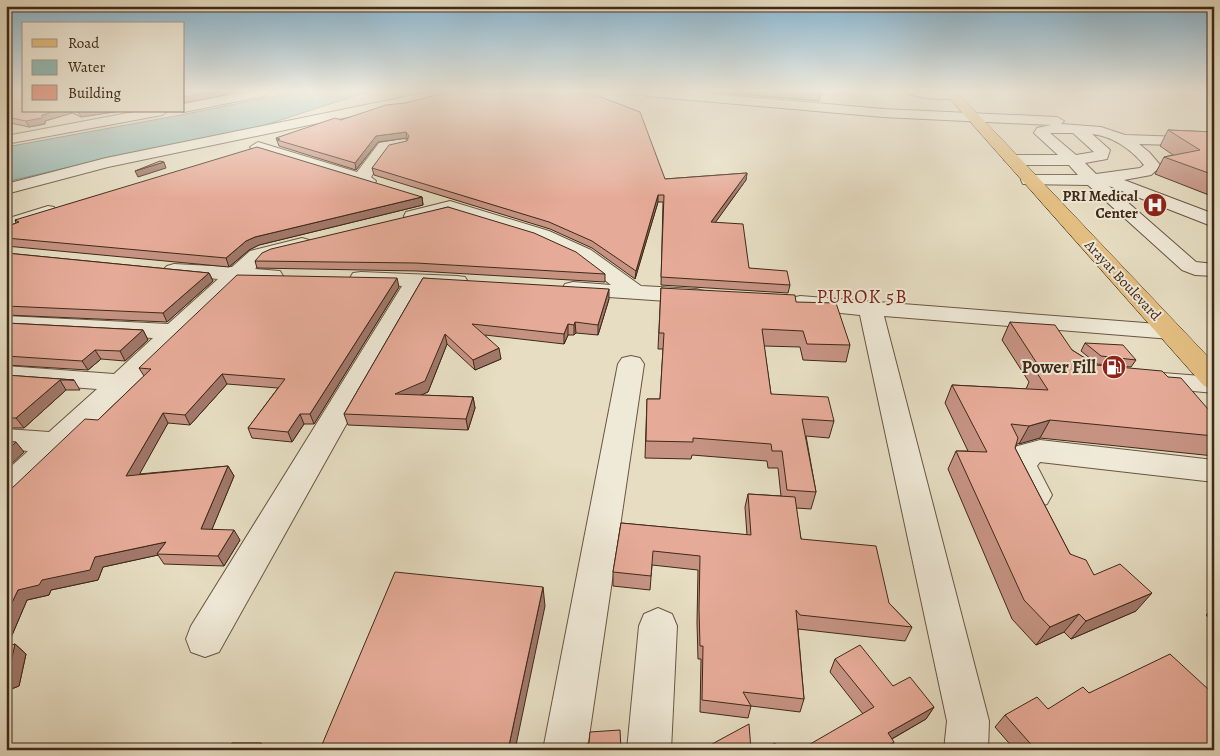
<svg xmlns="http://www.w3.org/2000/svg" width="1220" height="756" font-family="Alegreya,serif">
  <rect width="100%" height="100%" fill="#e6ddc2"/>
  <filter id="stains"><feTurbulence type="fractalNoise" baseFrequency=".004" numOctaves="4"/><feColorMatrix values="0 0 0 0 .2 0 0 0 0 .09 0 0 0 0 .02 0 0 0 .5 -.17"/></filter>
  <radialGradient id="worn" r=".72"><stop offset=".6" stop-color="#630" stop-opacity="0"/><stop offset="1" stop-color="#630" stop-opacity=".3"/></radialGradient>
  <path fill="#97bbb7" stroke="#748177" d="M295,92H367L256,128L112,157L6,182V147L181,115Z"/>
  <g fill="none" stroke-linecap="round" stroke-linejoin="round">
    <g stroke="#695642" stroke-width="2">
      <g id="minor">
        <path d="M244,92H270L264,96L184,112L181,111H184V104Z"/>
        <path d="M429,92H454L448,96L108,167L6,194V184L106,158Z"/>
        <path d="M641,92H692L883,109L1057,117L1064,121L1061,124L1101,127L1125,135L1214,138V146L1139,144L1149,152L1161,166L1151,175L1124,180L1214,214V227L1109,186L1196,262L1214,264V276L1195,275L1182,270L1088,185L1023,184L1021,180L1023,176L1029,175H1078L1069,165H1012L1004,160L1012,155H1058L1034,133L1037,128L1051,125L883,117L647,96ZM1050,133H1073L1094,152L1076,155ZM1092,134C1112,136 1131,149 1144,165L1140,168L1096,174L1085,163L1107,159L1110,150Z"/>
        <path d="M906,92H953L959,96C954,102 912,98 906,92Z"/>
        <path d="M139,111H168L162,115L6,144V136Z"/>
        <path d="M402,139L407,140L409,143L407,146L389,150L371,177L376,181L374,185L368,186L253,150L250,147L258,142L357,172L379,143Z"/>
        <path d="M450,201L549,231L591,250L641,286L696,289L704,291L707,296L704,301L696,303L565,294L562,289L565,284L573,282L611,285L577,258L535,239L450,212L413,222L406,220L404,216L406,212Z"/>
        <path d="M48,206L54,207L57,211L54,215L6,231V219Z"/>
        <path d="M302,238L309,240L312,244L309,248L264,259L255,269L280,271L283,276L280,281L272,282L242,281L17,499L6,502V471L28,451L6,449V429L49,432L97,389L6,382V366L114,374L153,338L6,330V316L168,324L218,279L167,274L163,270L167,266L174,264L232,267L250,251Z"/>
        <path d="M361,272L457,276L465,277L468,282L465,287L457,288L423,287L219,652L205,657L191,652L186,639L191,626L402,286L353,283L350,278L353,273Z"/>
        <path d="M800,296L1171,325L1179,327L1183,332L1179,337L1171,339L884,316L989,721L988,750H944L947,721L860,315L792,308L789,303L792,298Z"/>
        <path d="M631,356L640,358L644,364L587,750H543L618,364L622,358Z"/>
        <path d="M1150,372L1214,377V393L1141,386L1137,380L1141,374Z"/>
        <path d="M1040,440L1214,460V482L1040,462L1037,466L1052,495L1047,504L1036,507L1025,504L1007,466L1014,447Z"/>
        <path d="M658,608L672,614L677,626L671,750H627L639,626L644,614Z"/>
      </g>
    </g>
    <g stroke="#3f2918" stroke-width="1">
      <path id="major" d="M944,92H957L1214,363V389L1204,386Z"/>
    </g>
    <use href="#minor" fill="#efe9d7" fill-rule="evenodd"/>
    <use href="#major" fill="#e3be81" fill-rule="evenodd"/>
  </g>
  <g fill="#c69383" stroke="#3f2918">
    <path d="M6,92L24,111H120L81,117L72,113L45,121V124L29,127L6,122Z"/>
    <path d="M718,92H822L819,101Z"/>
    <path d="M405,103L665,179L747,173L746,180L715,222L749,268L790,285L788,293L661,285L663,202H658L635,279L592,248L550,229L374,175L372,168L407,141L408,139L407,138L378,142L356,170L279,146L276,138Z"/>
    <path d="M1168,130L1214,132V197L1155,174L1164,157L1173,155L1160,146Z"/>
    <path d="M422,197L423,205L259,245L249,250L229,267L6,246V227L16,223L15,220Z"/>
    <path d="M448,207L605,274V282L417,271L257,268L255,261Z"/>
    <path d="M6,253L209,273L213,281L167,322L6,315Z"/>
    <path d="M423,278L609,299L598,335L576,333L574,335H568L564,344L485,335L501,359L475,370L447,344L428,392L420,395L473,397L475,408L468,430L348,425L344,414Z"/>
    <path d="M399,287L314,424H304L292,442L252,438L248,428L278,388L227,384L190,425L168,423L139,474L228,466L234,476L212,529L240,540L224,566L164,564L158,555L103,567L98,580L51,590L49,595L27,600L7,647L15,644L26,654L19,686L6,691V491L10,490L98,420L144,376L139,368Z"/>
    <path d="M661,288L796,302L850,345L846,362L803,360L800,347L764,346L771,394L834,421L829,438L806,436L816,492L811,509L796,508L801,539L889,603L912,627L905,641L798,629L804,699L800,712L751,706L748,718L700,712L701,659H698L697,622L698,570L652,565L650,590L613,586V572L621,523L747,535L745,507L748,494L781,496L778,468H768L767,461L692,455L691,459L645,458L647,399H660L663,349H658Z"/>
    <path d="M1010,322L1072,350L1096,365L1168,377L1214,416V456L1040,438L1017,444L1015,448L1070,554L1136,611L1071,639L1064,632L1036,645L1012,619L948,469L956,451H968L945,403L952,385L1026,389L1029,382L1002,340Z"/>
    <path d="M6,323L143,330L148,340L125,361L101,359L88,370L6,365Z"/>
    <path d="M1085,343L1136,360L1131,367L1097,364L1081,351Z"/>
    <path d="M6,375L74,380L80,390H66L24,428H6Z"/>
    <path d="M1214,607V622L1206,615Z"/>
    <path d="M835,659L893,686L934,707L926,719L892,739L863,714L830,672Z"/>
    <path d="M1208,689L1214,750H1015L995,727L1005,715L1048,709L1089,693Z"/>
  </g>
  <g fill="#a1786a" stroke="#3f2918">
    <path d="M208,92H241L184,103V97Z"/>
    <path d="M55,111H71L72,113L45,121V124L29,127L26,121Z"/>
    <path d="M78,111H120L81,117Z"/>
    <path d="M406,132L407,138L378,142L356,170L355,163L376,136Z"/>
    <path d="M164,162L166,168L138,177L135,171Z"/>
    <path d="M747,173L746,180L710,230L711,222Z"/>
    <path d="M658,195V202L635,279L636,271Z"/>
    <path d="M422,197L423,205L259,245L249,250L229,267L226,258L246,241L255,237Z"/>
    <path d="M209,273L213,281L167,322L163,313Z"/>
    <path d="M397,278L399,287L314,424L310,414Z"/>
    <path d="M609,289V299L598,335V325Z"/>
    <path d="M575,322L576,333L574,335V325Z"/>
    <path d="M568,324V335L564,344V334Z"/>
    <path d="M143,330L148,340L125,361L120,351Z"/>
    <path d="M445,334L447,344L428,392L398,405L395,394Z"/>
    <path d="M499,348L501,359L475,370L473,360Z"/>
    <path d="M95,350L101,359L88,370L82,361Z"/>
    <path d="M222,374L227,384L190,425L185,415Z"/>
    <path d="M60,380L66,390L24,428L16,418Z"/>
    <path d="M473,397L475,408L468,430L466,419Z"/>
    <path d="M163,413L168,423L133,486L126,476Z"/>
    <path d="M300,414L304,424L292,442L288,432Z"/>
    <path d="M1050,420L1040,438L1019,444L1029,426Z"/>
    <path d="M16,442L24,452L6,469V451Z"/>
    <path d="M228,466L234,476L208,539L201,529Z"/>
    <path d="M234,530L240,540L224,566L218,556Z"/>
    <path d="M166,542L157,554L158,555L103,567L98,580L51,590L49,595L27,600L6,649V615L18,590L95,557Z"/>
    <path d="M543,587L545,606L515,750H508Z"/>
    <path d="M1152,593L1136,611L1071,639L1086,621Z"/>
    <path d="M1079,614L1064,632L1036,645L1050,627Z"/>
    <path d="M15,644L26,654L19,686L6,691V677Z"/>
    <path d="M934,707L926,719L881,745L888,733Z"/>
    <path d="M894,742L890,750H881Z"/>
    <path d="M261,743L266,750H258Z"/>
  </g>
  <g fill="#e6ab98" stroke="#3f2918">
    <path d="M6,92H24V111H55L42,115V118L26,121L6,117Z"/>
    <path d="M184,92H208L184,97Z"/>
    <path d="M448,92H588L640,112L665,179L747,173L711,222L743,224L749,268L787,271L790,285L661,277L664,195H658L636,271L592,241L549,222L372,168L389,145L407,141L409,136L406,132L376,136L355,163L277,140L280,139L276,138L335,118L341,120L386,105L405,103Z"/>
    <path d="M1168,130L1214,132V175L1164,157L1200,150Z"/>
    <path d="M257,147L422,197L255,237L246,241L226,258L6,238V227L19,222L15,220Z"/>
    <path d="M160,161L164,162L135,171Z"/>
    <path d="M448,207L534,233L576,252L605,274L416,263L255,261L262,253L271,249Z"/>
    <path d="M6,253L209,273L163,313L6,306Z"/>
    <path d="M237,275L397,278L310,414H300L288,432L248,428L285,379L222,374L185,415L163,413L126,476L228,466L201,529L234,530L218,556L157,554L166,542L95,557L90,570L42,580L39,585L18,590L6,615V491L10,490L85,419L98,420L151,369L139,368Z"/>
    <path d="M423,278L609,289L598,325L575,322L574,325L568,324L564,334L472,324L499,348L473,360L445,334L425,381L395,394L473,397L466,419L344,414Z"/>
    <path d="M661,288L795,295L796,302L836,303L850,345L807,344L803,331L762,329L771,394L828,397L834,421L802,419L816,492L787,490L782,451H772L771,444L693,438V442L646,441L647,399H660L664,333H659Z"/>
    <path d="M1010,322L1055,325L1072,350L1096,365L1162,371L1168,377L1181,378L1214,416V436L1050,420L1029,426L1011,424L1018,438L1015,448L1070,554L1086,560L1094,575L1120,564L1152,593L1086,621L1079,614L1050,627L1024,600L956,451L987,452L952,385L1048,390L1035,370L1042,371Z"/>
    <path d="M6,323L143,330L120,351L95,350L82,361L6,356Z"/>
    <path d="M1085,343L1123,345L1136,360L1101,356Z"/>
    <path d="M6,375L74,380H60L16,418H6Z"/>
    <path d="M6,441L16,442L6,451Z"/>
    <path d="M748,494L795,497L801,539L876,546L889,603L912,627L800,615L796,610L804,699L743,692L751,706L702,700L703,646H700L699,609L700,556L653,551L651,576L613,572L621,523L751,535Z"/>
    <path d="M395,572L543,587L508,750H315L316,746L321,747Z"/>
    <path d="M15,644L8,676L6,677V647Z"/>
    <path d="M860,645L893,686L910,677L934,707L888,733L894,742L881,750H800L874,707L835,659Z"/>
    <path d="M1170,654L1208,689L1214,688V750H1036L1005,715L1037,697L1048,709L1083,687L1089,693Z"/>
    <path d="M749,724L751,750H701Z"/>
    <path d="M620,730L621,750H585V745L589,743L590,732Z"/>
    <path d="M232,743H261L258,750H229Z"/>
    <path d="M775,743L779,750H762Z"/>
  </g>
  <linearGradient id="sky" x2="0" y2="1"><stop stop-color="#87b7d4"/><stop offset="0.46" stop-color="#f4f0e4"/><stop offset="1" stop-color="#f4f0e4" stop-opacity="0"/></linearGradient>
  <rect width="1220" height="198" fill="url(#sky)"/>
  <defs>
    <g id="hospital-disc" transform="scale(1.25)"><circle r="9.5" fill="#8f2418" stroke="#efe9d7"/><path d="M-5-5h3v3.5h4V-5h3V5h-3V1.5h-4V5h-3Z" fill="#fff"/></g>
    <g id="fuel-disc" transform="scale(1.25)"><circle r="9.5" fill="#8f2418" stroke="#efe9d7"/><path d="M-5.5-6h7V0h2V4h1.3V-2.5L3-4.5l.8-.8L6-3V5H2.5V1h-1V6h-7ZM-4.2-4.7v3.2H.2V-4.7Z" fill="#fff"/></g>
  </defs>
  <g fill-rule="evenodd">
    <use href="#hospital-disc" x="1155" y="205"/>
    <use href="#fuel-disc" x="1114" y="367"/>
  </g>
  <g text-anchor="middle" stroke-width="4" stroke-linejoin="round" paint-order="stroke">
    <g font-size="15" font-weight="bold" fill="#3f2918" stroke="#efe9d7" text-anchor="end">
      <text x="1138" y="201">PRI Medical<tspan x="1138" dy="17">Center</tspan></text>
    </g>
    <g font-size="15" fill="#3f2918" stroke="#efe9d7">
      <text transform="translate(1123 280) rotate(47)" y="5">Arayat Boulevard</text>
    </g>
    <g font-size="18" font-weight="bold" fill="#3f2918" stroke="#efe9d7" text-anchor="end">
      <text x="1096" y="373">Power Fill</text>
    </g>
    <g font-size="19" letter-spacing="1" fill="#7a1f14" stroke="#efe9d7">
      <text x="862" y="303">PUROK 5B</text>
    </g>
  </g>
  <rect width="1220" height="756" fill="none" stroke="#e6ddc2" stroke-width="25"/>
  <rect x="8" y="8" width="1205" height="741" fill="none" stroke="#3f2918" stroke-width="2.5"/>
  <rect x="12" y="12" width="1195" height="731" fill="none" stroke="#3f2918"/>
  <rect x="22" y="22" width="162" height="90" fill="#efe9d7" stroke="#a99c8b"/>
  <rect x="32" y="39" width="25" height="8" fill="#e3be81" stroke="#a99c8b"/>
  <text x="68" y="48" font-size="15" fill="#3f2918">Road</text>
  <rect x="32" y="60" width="25" height="15" fill="#97bbb7" stroke="#a99c8b"/>
  <text x="68" y="72" font-size="15" fill="#3f2918">Water</text>
  <rect x="32" y="85" width="25" height="15" fill="#e6ab98" stroke="#a99c8b"/>
  <text x="68" y="98" font-size="15" fill="#3f2918">Building</text>
  <rect width="100%" height="100%" filter="url(#stains)"/>
  <rect width="100%" height="100%" fill="url(#worn)"/>
</svg>
